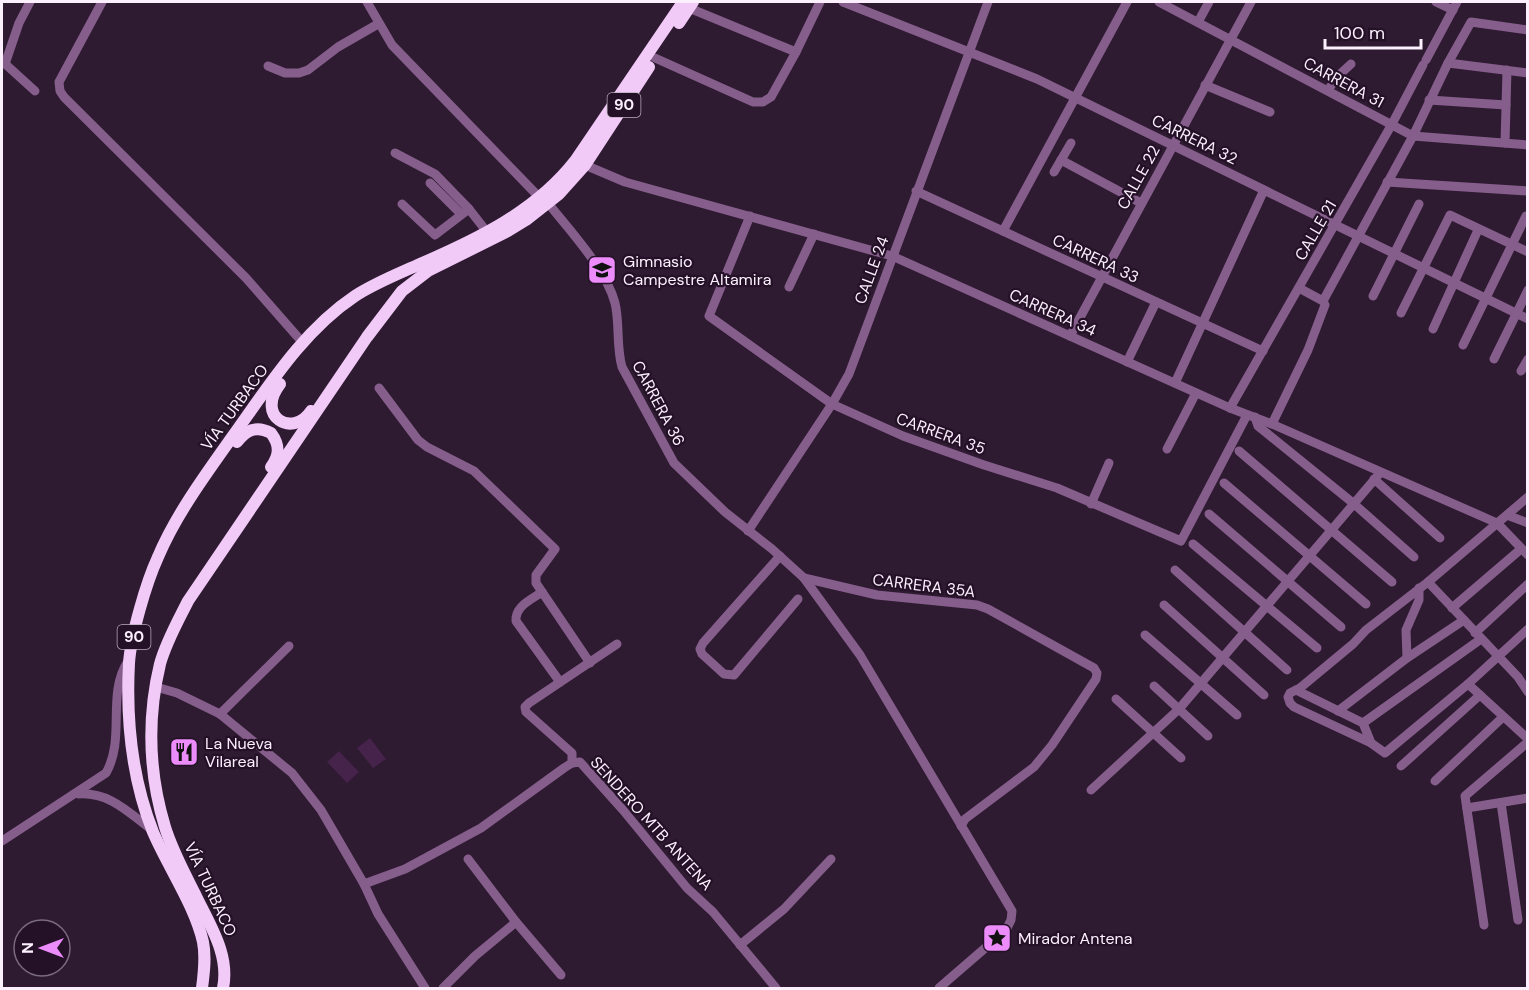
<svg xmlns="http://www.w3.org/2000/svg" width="1529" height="990" font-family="'DM Sans',sans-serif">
  <rect width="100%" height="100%" fill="#2e1a31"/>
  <g fill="#45234b">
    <path d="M1028,294L1055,306L1049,319L1022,307Z"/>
    <path d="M370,738L386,759L373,768L357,748Z"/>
    <path d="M339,751L359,772L347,783L327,762Z"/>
  </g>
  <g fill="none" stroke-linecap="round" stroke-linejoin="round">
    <g stroke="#855e8b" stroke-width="9">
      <path d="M102,2L59,82L60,91L64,97L246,278L303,343"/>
      <path d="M367,2L392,45L540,198"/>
      <path d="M843,2L1037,79L1528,319"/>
      <path d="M1159,2L1413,136L1528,145"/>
      <path d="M1436,2L1453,10"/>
      <path d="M689,8L796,52"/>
      <path d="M1198,22L1209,2"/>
      <path d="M655,58L753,102H763L771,97L796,52L820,2"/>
      <path d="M1426,60L1457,2"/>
      <path d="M2,61L35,91"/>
      <path d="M1448,63L1528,73"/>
      <path d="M5,64L19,23L30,2"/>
      <path d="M268,66L285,73H299L308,70L338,47L378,24"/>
      <path d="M1205,85L1270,112"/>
      <path d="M1328,90L1338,76L1351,64"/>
      <path d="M1429,100L1506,105"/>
      <path d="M1505,143L1507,70"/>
      <path d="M395,153L435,174L469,209L487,232"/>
      <path d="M1061,160L1141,203"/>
      <path d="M585,165L625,182L892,256L1230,408L1272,424L1497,523L1528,555"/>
      <path d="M1054,172L1071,143"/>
      <path d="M1387,182L1528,191"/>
      <path d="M430,183L461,214"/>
      <path d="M916,191L1263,351"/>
      <path d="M548,203C570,231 606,269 615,303C620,324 616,346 622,367L674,463L725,512L772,549L804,578L860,655L1012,911L1011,920L1006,930L939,988"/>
      <path d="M402,204L435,235L469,209"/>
      <path d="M750,216L709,316L832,404L903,436L984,465L1057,488L1181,541L1247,415"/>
      <path d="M1003,231L1127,2"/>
      <path d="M789,287L814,234"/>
      <path d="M1373,296L1419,204"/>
      <path d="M1323,301L1413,136L1448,63L1471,22L1528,30"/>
      <path d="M1401,313L1450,215L1528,252"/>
      <path d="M1433,329L1478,230"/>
      <path d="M1070,336L1251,2"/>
      <path d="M1463,345L1526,216"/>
      <path d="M1494,359L1528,290"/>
      <path d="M1127,362L1156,302"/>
      <path d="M1521,371L1528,359"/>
      <path d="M1175,383L1264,190"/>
      <path d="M379,388L418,440L427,447L474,471L555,549L536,575V583L590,663"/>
      <path d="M1230,408L1392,124L1423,65"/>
      <path d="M1255,417L1258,426L1353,503L1414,557"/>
      <path d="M1272,424L1308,350L1325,305L1323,301L1299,288"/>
      <path d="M1167,449L1196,393"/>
      <path d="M1239,451L1392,582"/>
      <path d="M1374,479L1440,538"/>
      <path d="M1224,483L1366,604"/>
      <path d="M1091,504L1109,463"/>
      <path d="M1209,514L1341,627"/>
      <path d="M1507,515L1528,523"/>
      <path d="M748,531L832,404L849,374L988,2"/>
      <path d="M1193,544L1317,648"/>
      <path d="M780,556L703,643L700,649L702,654L724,674L734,675L798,599"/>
      <path d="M1175,570L1287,670"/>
      <path d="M804,578L877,595L977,605L988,609L1094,668L1097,673L1096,679L1052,745L1034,767L965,819L961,826"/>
      <path d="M1428,582L1518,677L1528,692"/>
      <path d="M542,592C531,600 515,606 516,621L560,682"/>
      <path d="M1164,605L1264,695"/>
      <path d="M1452,608L1521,549"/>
      <path d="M1475,633L1528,584"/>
      <path d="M1145,635L1237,715"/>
      <path d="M1407,658L1406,630L1419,600V588"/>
      <path d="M1468,684L1528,739"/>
      <path d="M1154,686L1208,736"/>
      <path d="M156,687L177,693L220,714L292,773L321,810L364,884L378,914L425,988"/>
      <path d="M1296,690L1363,723L1371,743L1385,753L1468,684L1528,629"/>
      <path d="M1116,699L1181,758"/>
      <path d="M1338,711L1407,658L1464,620"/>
      <path d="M220,714L289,646"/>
      <path d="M1363,723L1481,639"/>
      <path d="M1371,743L1294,707L1290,703L1288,697L1290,693L1300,688L1353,644L1366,630L1428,582L1528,497"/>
      <path d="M572,763V753L526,712L525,707L529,703L617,644"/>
      <path d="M1401,766L1480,695"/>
      <path d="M1435,781L1503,717"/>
      <path d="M1091,790L1179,709L1380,473"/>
      <path d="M78,794C110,792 128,812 152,830"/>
      <path d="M1501,803L1518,920"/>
      <path d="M1467,808L1528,798"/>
      <path d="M2,841L106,773C126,738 106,695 128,661"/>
      <path d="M468,859L516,922L561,975"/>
      <path d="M364,884L405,869L481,828L564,768L572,763L580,762L623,810L687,888L713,912L776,988"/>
      <path d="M1484,925L1465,796L1528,742"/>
      <path d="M740,945L784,909L831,859"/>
      <path d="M443,988L475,956L516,922"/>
    </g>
    <g stroke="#f1caf7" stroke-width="12">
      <path d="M679,23L693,2"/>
      <path d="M280,384C255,416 292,439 311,411"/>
      <path d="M237,442C246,430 256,425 271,433C280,445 280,455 271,467"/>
      <path d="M202,988C204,973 206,957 203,942C195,906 168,867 153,832C132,779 126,720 129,663C131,635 146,583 158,557C176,514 208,471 235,433C270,384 304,330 355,296C375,283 398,274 420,264C478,239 536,211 575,161L683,2"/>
      <path d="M223,988C230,954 209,924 195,894C184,872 172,850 165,827C149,774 147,718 160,664C166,642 178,621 188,601L367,337L402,291L428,271L508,231L526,220L559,194L585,165L649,67"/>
    </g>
  </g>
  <defs>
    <g id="school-square" transform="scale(1.5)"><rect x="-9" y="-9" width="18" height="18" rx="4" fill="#ec8cfa" stroke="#241127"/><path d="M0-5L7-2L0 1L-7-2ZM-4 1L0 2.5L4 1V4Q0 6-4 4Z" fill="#111"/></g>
    <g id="restaurant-square" transform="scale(1.5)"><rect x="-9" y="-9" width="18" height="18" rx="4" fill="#ec8cfa" stroke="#241127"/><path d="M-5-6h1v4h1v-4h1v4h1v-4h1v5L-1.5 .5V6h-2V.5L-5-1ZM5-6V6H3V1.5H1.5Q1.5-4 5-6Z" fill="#111"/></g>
    <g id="sight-square" transform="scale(1.5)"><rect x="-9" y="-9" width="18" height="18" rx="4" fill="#ec8cfa" stroke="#241127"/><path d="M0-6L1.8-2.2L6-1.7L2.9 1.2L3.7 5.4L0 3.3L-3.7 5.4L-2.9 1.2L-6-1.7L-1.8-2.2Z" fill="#111"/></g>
  </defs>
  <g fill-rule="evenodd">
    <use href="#school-square" x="602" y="270"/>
    <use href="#restaurant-square" x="184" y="752"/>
    <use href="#sight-square" x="997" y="938"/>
  </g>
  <g text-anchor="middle" stroke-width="4.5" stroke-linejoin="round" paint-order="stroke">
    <g fill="#241127" stroke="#bbacbe" stroke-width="1.5">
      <rect x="607.5" y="93" width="33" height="24" rx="4.5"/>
      <rect x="117.5" y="625" width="33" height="24" rx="4.5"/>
    </g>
    <g font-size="15" font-weight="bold" fill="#fceffe">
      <text x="624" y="110">90</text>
      <text x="134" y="642">90</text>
    </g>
    <g font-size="16" fill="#fceffe" stroke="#241127">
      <text transform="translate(1344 82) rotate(28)" y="6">CARRERA 31</text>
      <text transform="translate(1195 139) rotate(26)" y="6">CARRERA 32</text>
      <text transform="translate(1138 177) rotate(-61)" y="6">CALLE 22</text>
      <text transform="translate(1315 230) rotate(-60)" y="6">CALLE 21</text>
      <text transform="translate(1096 258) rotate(25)" y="6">CARRERA 33</text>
      <text transform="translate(871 270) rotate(-70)" y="6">CALLE 24</text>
      <text transform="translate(1053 312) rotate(24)" y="6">CARRERA 34</text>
      <text transform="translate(659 403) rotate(62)" y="6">CARRERA 36</text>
      <text transform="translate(234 407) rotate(-54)" y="6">VÍA TURBACO</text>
      <text transform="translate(941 433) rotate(20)" y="6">CARRERA 35</text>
      <text transform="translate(924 585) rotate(7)" y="6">CARRERA 35A</text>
      <text transform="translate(652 823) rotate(48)" y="6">SENDERO MTB ANTENA</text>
      <text transform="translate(211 889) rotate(65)" y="6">VÍA TURBACO</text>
    </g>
    <g font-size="16" fill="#fceffe" stroke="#241127" text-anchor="start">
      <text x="623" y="267">Gimnasio<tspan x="623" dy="18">Campestre Altamira</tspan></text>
      <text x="205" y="749">La Nueva<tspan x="205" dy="18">Vilareal</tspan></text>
      <text x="1018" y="944">Mirador Antena</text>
    </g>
  </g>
  <rect width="1529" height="990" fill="none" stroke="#fceffe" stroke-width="6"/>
  <g transform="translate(42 948) rotate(270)"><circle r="28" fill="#241127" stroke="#7a6a7d" stroke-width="1.5"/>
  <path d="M0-4.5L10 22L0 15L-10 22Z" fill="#ec8cfa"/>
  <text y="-9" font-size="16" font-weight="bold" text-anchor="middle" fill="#fceffe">N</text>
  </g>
  <path d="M1325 39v9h96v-9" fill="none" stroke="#fceffe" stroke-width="3"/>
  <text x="1334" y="39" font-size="18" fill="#fceffe" stroke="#241127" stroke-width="4.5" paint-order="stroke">100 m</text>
</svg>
